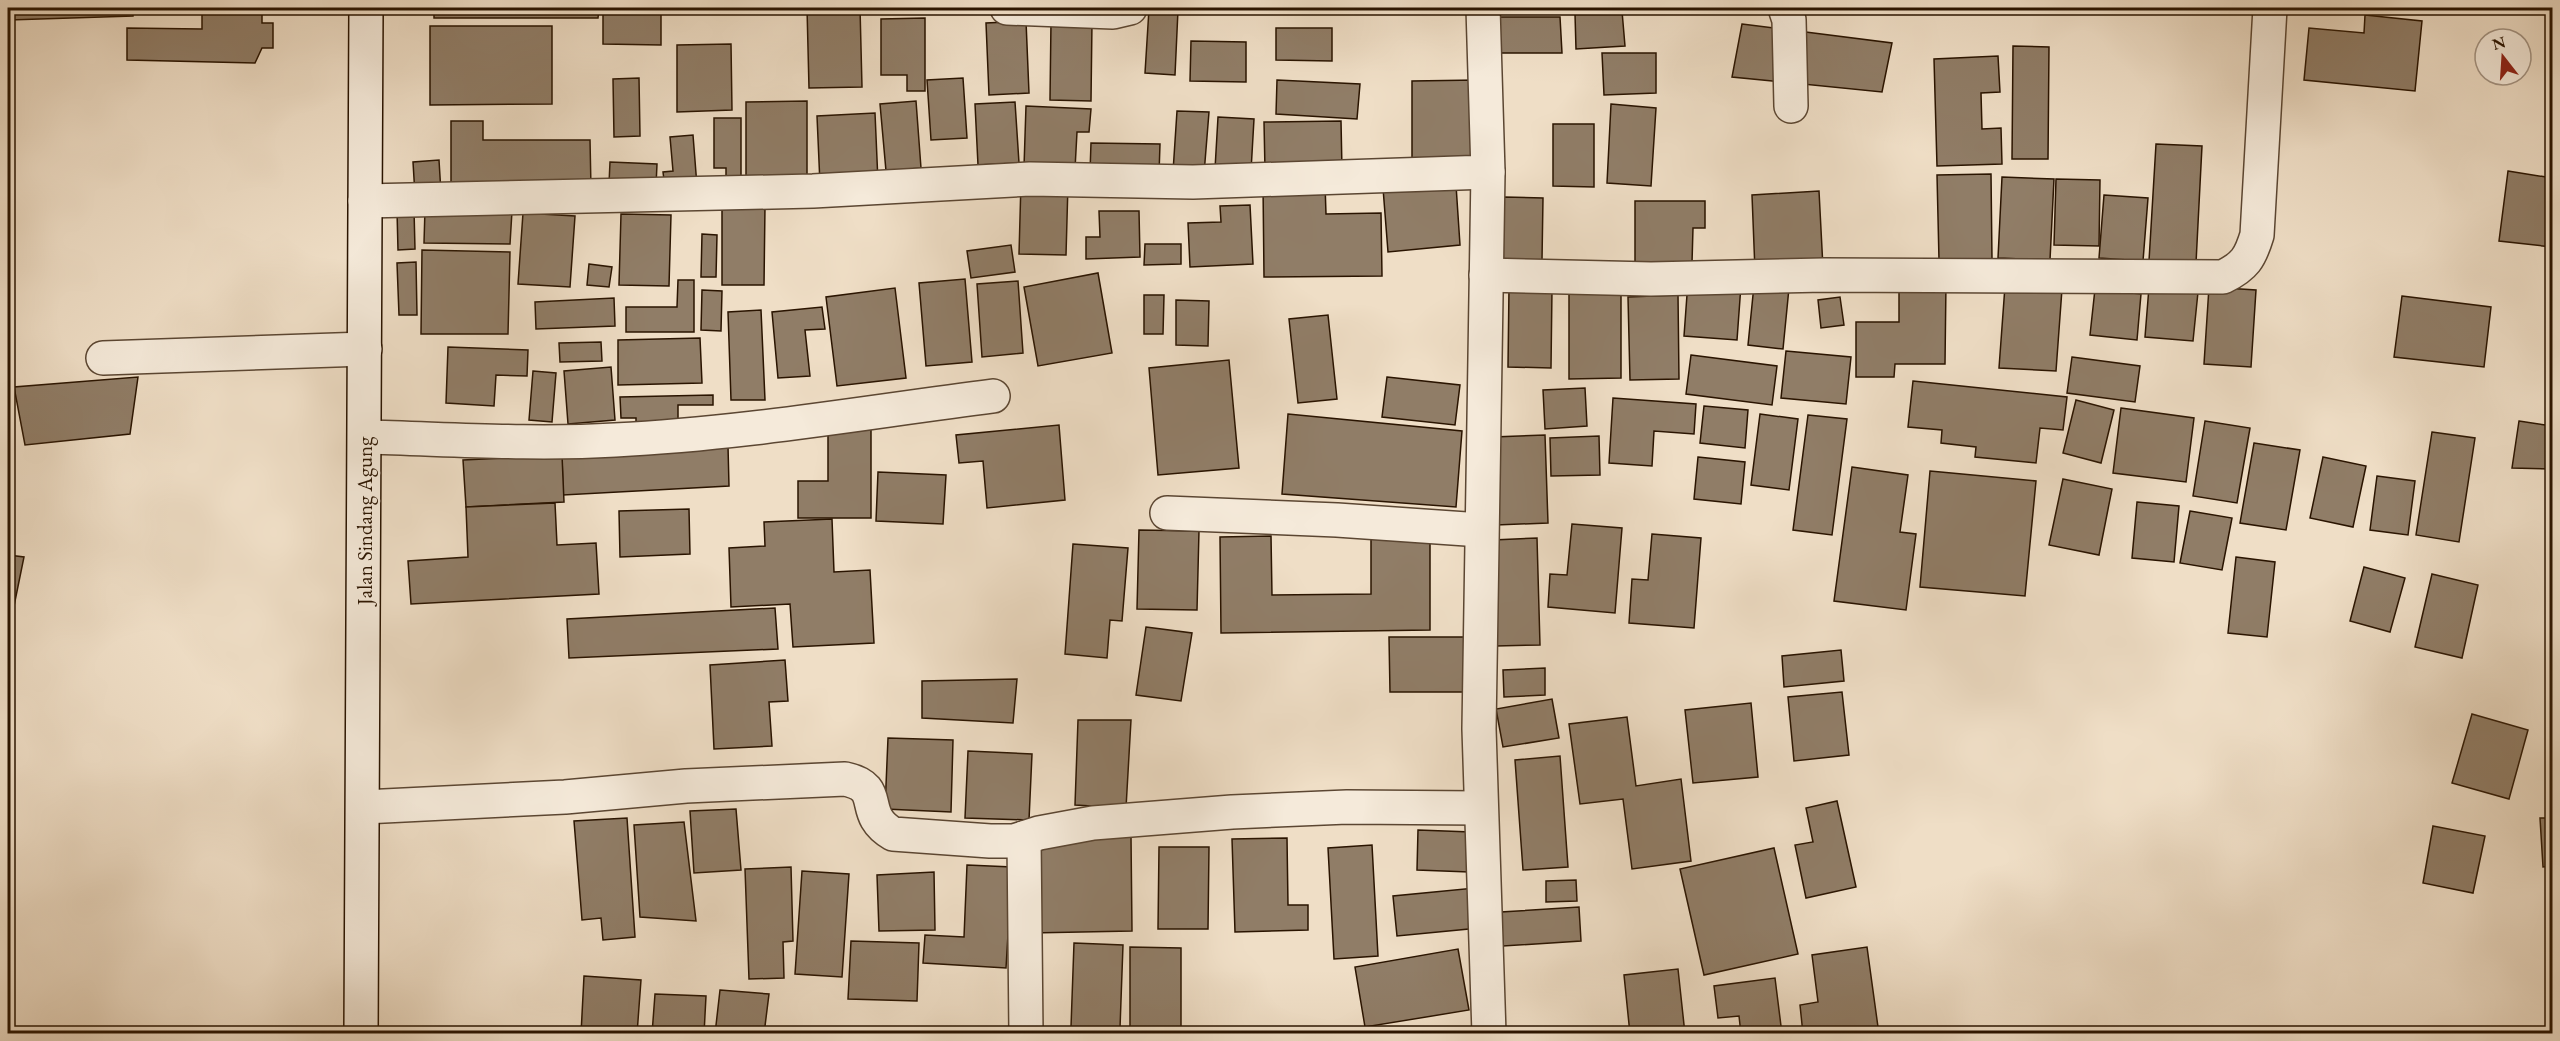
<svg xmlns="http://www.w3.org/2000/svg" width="2560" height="1041" font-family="'EB Garamond',serif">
  <rect width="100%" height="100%" fill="#efdec6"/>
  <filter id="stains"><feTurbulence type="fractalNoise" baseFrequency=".00333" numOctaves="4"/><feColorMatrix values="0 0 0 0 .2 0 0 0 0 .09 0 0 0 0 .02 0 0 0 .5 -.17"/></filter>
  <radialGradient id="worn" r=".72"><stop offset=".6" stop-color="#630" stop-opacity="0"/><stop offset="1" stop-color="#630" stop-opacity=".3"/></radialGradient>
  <g fill="#907d67" stroke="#2a1400" stroke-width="1.5">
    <path d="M9,8H133V16L9,20Z"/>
    <path d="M202,8H262V23H273V48H262L255,63L127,60V28L202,29Z"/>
    <path d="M434,8H599L598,18H434Z"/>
    <path d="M603,8H661V45L603,44Z"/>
    <path d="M807,8H860L862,87L809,88Z"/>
    <path d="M1509,8H1560V11L1509,10Z"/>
    <path d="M1149,9L1178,10L1175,75L1145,73Z"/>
    <path d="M1622,11L1625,46L1576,49L1575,14Z"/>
    <path d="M2365,15L2422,21L2415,91L2304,80L2309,28L2364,33Z"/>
    <path d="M1485,17H1560L1562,53H1486Z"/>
    <path d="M925,18V91H907V75H881V19Z"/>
    <path d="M1026,21L1029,93L989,95L986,23Z"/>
    <path d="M1051,22H1092L1091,101L1050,100Z"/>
    <path d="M1742,24L1892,43L1882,92L1732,77Z"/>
    <path d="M430,26H552V104L430,105Z"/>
    <path d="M1276,28H1332V61L1276,60Z"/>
    <path d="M1191,41L1246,42V82L1190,81Z"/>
    <path d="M731,44L732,110L677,112V45Z"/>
    <path d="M2013,46L2049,47L2048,159H2012Z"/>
    <path d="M1602,53H1656V93L1604,95Z"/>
    <path d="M1998,56L2000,92L1981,93L1982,129L2001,128L2002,164L1937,166L1934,59Z"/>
    <path d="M639,78L640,136L614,137L613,79Z"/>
    <path d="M963,78L967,138L931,140L927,80Z"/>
    <path d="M1277,80L1360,84L1357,119L1276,114Z"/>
    <path d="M1477,80L1476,164H1412V81Z"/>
    <path d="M807,101V185L746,186V102Z"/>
    <path d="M916,101L921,168L886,171L880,104Z"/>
    <path d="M1015,102L1019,163L978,165L975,104Z"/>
    <path d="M1611,104L1656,108L1651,186L1607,183Z"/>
    <path d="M1026,106L1091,109L1089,132H1077L1075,169L1024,167Z"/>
    <path d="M1177,111L1209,112L1204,174L1173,172Z"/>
    <path d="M875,113L878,182L820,184L817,116Z"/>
    <path d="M1218,117L1254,119L1251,171L1215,169Z"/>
    <path d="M714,118H741V190H726V168H714Z"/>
    <path d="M451,121H483V140H590L591,188L451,190Z"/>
    <path d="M1341,121L1342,170H1265L1264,122Z"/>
    <path d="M1553,124H1594V187L1553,186Z"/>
    <path d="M693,135L697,186L665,188L663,172L673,171L670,137Z"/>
    <path d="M1091,143L1160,144L1159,174L1090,172Z"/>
    <path d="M2156,144L2202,146L2196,263L2149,261Z"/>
    <path d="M439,160L441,193L415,195L413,162Z"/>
    <path d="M610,162L657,164L656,186L609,184Z"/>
    <path d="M2508,171L2552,178V247L2499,241Z"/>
    <path d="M1991,174L1992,259L1939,260L1937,175Z"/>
    <path d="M2002,177L2054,179L2050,260L1998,258Z"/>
    <path d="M2056,179L2100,180L2099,246L2054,245Z"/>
    <path d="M1021,182L1068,184L1066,255L1019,254Z"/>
    <path d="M1325,184L1326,214L1381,213L1382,276L1264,277L1263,185Z"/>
    <path d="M1456,185L1460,245L1388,252L1383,188Z"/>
    <path d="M1819,191L1823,268L1755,271L1752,195Z"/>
    <path d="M2104,195L2148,198L2143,261L2099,258Z"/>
    <path d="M1504,197L1543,198L1542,260L1502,259Z"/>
    <path d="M1635,201H1705V228H1693L1692,263H1635Z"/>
    <path d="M1250,205L1253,264L1190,267L1188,223L1221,222L1220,206Z"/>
    <path d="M722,206H765L764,285H722Z"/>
    <path d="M425,209L512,211L510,244L424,243Z"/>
    <path d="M414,210L415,249L398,250L397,211Z"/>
    <path d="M1099,211H1139L1140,257L1086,259V237H1100Z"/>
    <path d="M523,213L575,216L570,287L518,284Z"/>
    <path d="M621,214L671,215L669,286L619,285Z"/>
    <path d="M702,234L717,235L716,277H701Z"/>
    <path d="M1145,244H1181V264L1144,265Z"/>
    <path d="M1011,245L1015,272L971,278L967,251Z"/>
    <path d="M422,250L510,252L508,334H421Z"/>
    <path d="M416,262L417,315H399L397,263Z"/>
    <path d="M589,264L612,267L609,287L587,285Z"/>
    <path d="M1098,273L1112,353L1038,366L1024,287Z"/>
    <path d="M965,279L972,362L926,366L919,283Z"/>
    <path d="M678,280H694V332H626V307H677Z"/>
    <path d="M1018,281L1023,353L982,357L977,284Z"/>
    <path d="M1688,281L1741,285L1737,340L1684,336Z"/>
    <path d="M1899,281L1946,282L1945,364H1895L1894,377H1856V322H1899Z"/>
    <path d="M1754,285L1789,288L1783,349L1748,345Z"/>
    <path d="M2005,286L2062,289L2056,371L1999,368Z"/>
    <path d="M2149,287L2198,292L2193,341L2145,337Z"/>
    <path d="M2209,287L2256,290L2251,367L2204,364Z"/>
    <path d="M895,288L906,378L837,386L826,297Z"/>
    <path d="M1509,288L1552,289L1551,368L1508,367Z"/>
    <path d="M2095,289L2141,294L2137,340L2090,335Z"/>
    <path d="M702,290L722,291L721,331L701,330Z"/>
    <path d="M1569,291H1621V378L1569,379Z"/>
    <path d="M1144,295H1164L1163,334H1144Z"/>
    <path d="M1678,295L1679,379L1630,380L1628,297Z"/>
    <path d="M2402,296L2491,307L2484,367L2394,357Z"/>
    <path d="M1840,297L1844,325L1821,328L1818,300Z"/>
    <path d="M614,298L615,326L536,329L535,302Z"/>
    <path d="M1176,300L1209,301L1208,346L1176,345Z"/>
    <path d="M822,307L825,329L805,330L810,376L778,378L772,312Z"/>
    <path d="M761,310L765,400H731L728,312Z"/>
    <path d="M1328,315L1337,399L1298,403L1289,319Z"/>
    <path d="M700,338L702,383L618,385V340Z"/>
    <path d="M601,342L602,361L560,362L559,343Z"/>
    <path d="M448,347L528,350L527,376L496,375L494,406L446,403Z"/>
    <path d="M1786,351L1851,357L1846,404L1781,398Z"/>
    <path d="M1691,355L1777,366L1772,405L1686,394Z"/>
    <path d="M2072,357L2140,366L2135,402L2067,393Z"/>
    <path d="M1229,360L1239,468L1158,475L1149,368Z"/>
    <path d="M611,367L615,420L568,424L564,371Z"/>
    <path d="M533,371L556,373L552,422L529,420Z"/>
    <path d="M138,377L130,434L25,445L14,387Z"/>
    <path d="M1387,377L1460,385L1455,425L1382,417Z"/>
    <path d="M1913,381L2067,397L2063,430L2040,428L2036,463L1975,457L1976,447L1941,443L1942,430L1908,427Z"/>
    <path d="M1585,388L1587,426L1545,429L1543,390Z"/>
    <path d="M713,395V405H678V430H636V418H621L620,397Z"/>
    <path d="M1613,398L1696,404L1694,434L1654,431L1652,466L1609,463Z"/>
    <path d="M2076,400L2114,410L2101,463L2063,453Z"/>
    <path d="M1704,406L1748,410L1745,448L1700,443Z"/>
    <path d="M2121,408L2194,418L2186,482L2113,473Z"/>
    <path d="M1288,414L1462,431L1456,507L1282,494Z"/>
    <path d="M1760,414L1798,419L1789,490L1751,485Z"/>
    <path d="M1808,415L1847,419L1832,535L1793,530Z"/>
    <path d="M828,421H871V518H798V481H828Z"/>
    <path d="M2205,421L2250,428L2237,503L2193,496Z"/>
    <path d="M2519,421L2552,426V469L2512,468Z"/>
    <path d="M1059,425L1065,500L987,508L983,461L959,463L956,435Z"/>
    <path d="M2432,432L2475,438L2459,542L2416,535Z"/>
    <path d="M1545,435L1548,523L1496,525L1493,437Z"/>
    <path d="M1599,436L1600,475L1551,476L1550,438Z"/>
    <path d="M2254,443L2300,450L2286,530L2240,523Z"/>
    <path d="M728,446L729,486L563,495L562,455Z"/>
    <path d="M562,455L564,502L466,507L463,460Z"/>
    <path d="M1698,457L1745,462L1741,504L1694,499Z"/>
    <path d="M2323,457L2366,466L2353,527L2310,518Z"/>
    <path d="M1852,467L1908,475L1900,532L1916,534L1906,610L1834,601Z"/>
    <path d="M1930,471L2036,481L2025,596L1920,587Z"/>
    <path d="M878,472L946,475L943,524L876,521Z"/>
    <path d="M2377,476L2415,481L2408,535L2370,530Z"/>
    <path d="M2063,479L2112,489L2099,555L2049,545Z"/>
    <path d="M2137,502L2179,506L2174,562L2132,558Z"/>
    <path d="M555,503L557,545L596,543L599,594L411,604L408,561L468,557L466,507Z"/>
    <path d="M689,509L690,554L620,557L619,511Z"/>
    <path d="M2190,511L2232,518L2222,570L2180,563Z"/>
    <path d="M832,519L834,572L870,570L874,643L793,647L790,604L731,607L729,548L765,546L764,522Z"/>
    <path d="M1572,524L1622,528L1615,613L1548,607L1550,574L1567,575Z"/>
    <path d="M1139,530L1199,531L1197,610L1137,609Z"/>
    <path d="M1430,530V630L1221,633L1220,537L1271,536L1272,595L1371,594V531Z"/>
    <path d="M1652,534L1701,538L1694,628L1629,623L1632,579L1648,580Z"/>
    <path d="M1537,538L1540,645L1496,646L1493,540Z"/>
    <path d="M1073,544L1128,548L1122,621L1110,620L1107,658L1065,654Z"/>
    <path d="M8,555L24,557L13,611H8Z"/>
    <path d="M2236,557L2275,562L2267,637L2228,633Z"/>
    <path d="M2364,567L2405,578L2390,632L2350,621Z"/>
    <path d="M2432,574L2478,585L2462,658L2415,647Z"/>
    <path d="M775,608L778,649L569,658L567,619Z"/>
    <path d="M1146,627L1192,633L1181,701L1136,695Z"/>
    <path d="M1389,637H1464V692H1390Z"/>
    <path d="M1841,650L1844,681L1784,687L1782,656Z"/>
    <path d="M785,660L788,701L769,702L772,746L714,749L710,665Z"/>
    <path d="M1545,668V695L1504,697L1503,670Z"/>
    <path d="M1017,679L1013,723L922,718V681Z"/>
    <path d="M1842,692L1849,755L1794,761L1788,697Z"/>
    <path d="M1552,699L1559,738L1503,747L1496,709Z"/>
    <path d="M1751,703L1758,777L1693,783L1685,710Z"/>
    <path d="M2472,714L2528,730L2509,799L2452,783Z"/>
    <path d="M1627,717L1636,786L1681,779L1691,861L1632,869L1623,799L1580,804L1569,724Z"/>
    <path d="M1078,720H1131L1126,808L1075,805Z"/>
    <path d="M888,738L953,740L951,812L885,809Z"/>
    <path d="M968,751L1032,754L1029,820L965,818Z"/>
    <path d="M1560,756L1568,867L1523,870L1515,760Z"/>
    <path d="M1837,801L1856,887L1806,898L1795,845L1813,842L1806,808Z"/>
    <path d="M736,809L741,870L694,873L690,811Z"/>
    <path d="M627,818L635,937L603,940L601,918L582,920L574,821Z"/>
    <path d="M2540,818H2552V866L2543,867Z"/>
    <path d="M684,822L696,921L640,917L634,825Z"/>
    <path d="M2433,826L2485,836L2473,893L2423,883Z"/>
    <path d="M1418,830L1471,832L1469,872L1417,870Z"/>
    <path d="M1131,837L1132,931L1030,933L1028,840Z"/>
    <path d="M1287,838L1288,905H1308V930L1235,932L1232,839Z"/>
    <path d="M1372,845L1378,956L1334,959L1328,848Z"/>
    <path d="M1159,847H1209L1208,929H1158Z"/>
    <path d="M1774,848L1798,954L1704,975L1680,869Z"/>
    <path d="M967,865L1012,867L1006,968L923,963L925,935L964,937Z"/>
    <path d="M791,867L793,941L783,942L784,978L749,979L745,869Z"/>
    <path d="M802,871L849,874L842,977L795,974Z"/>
    <path d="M934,872L935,930L879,931L877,875Z"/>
    <path d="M1576,880L1577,901L1546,902V881Z"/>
    <path d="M1475,888L1479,928L1397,936L1393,896Z"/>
    <path d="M1579,907L1581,941L1503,946L1501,912Z"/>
    <path d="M851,941L919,943L917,1001L848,999Z"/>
    <path d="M1074,943L1123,945L1120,1028L1071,1027Z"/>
    <path d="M1130,947L1181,948V1030L1130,1029Z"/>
    <path d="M1867,947L1878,1027L1832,1034H1803L1800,1005L1818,1002L1812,955Z"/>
    <path d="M1458,949L1469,1010L1365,1027L1355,967Z"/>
    <path d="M1678,969L1685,1034H1630L1624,975Z"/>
    <path d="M584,976L641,980L637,1034H581Z"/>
    <path d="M1775,978L1782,1034H1741L1739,1016L1718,1018L1714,986Z"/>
    <path d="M720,990L769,994L764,1034H715Z"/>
    <path d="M655,994L706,996L704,1034H652Z"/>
  </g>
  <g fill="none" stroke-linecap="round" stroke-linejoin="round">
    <g stroke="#5b4632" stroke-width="36">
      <g id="minor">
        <path d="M1007,8L1113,12L1130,8"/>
        <path d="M1785,8L1789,20L1791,106"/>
        <path d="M1488,172L1479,729L1489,1034"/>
        <path d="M365,201L813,191L1030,179L1193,182L1488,172L1483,8"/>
        <path d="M1486,275L1651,279L1824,275L2223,277C2245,266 2250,258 2257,235L2270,8"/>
        <path d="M103,358L365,349"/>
        <path d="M365,437C448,439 532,445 615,440C741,434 867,412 993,396"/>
        <path d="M1167,513L1337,520L1481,530"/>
        <path d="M364,807L565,797L686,786L845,779C887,788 857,813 893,834L990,841H1014L1039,833L1093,823L1232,812L1347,807L1480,808"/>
        <path d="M1024,838L1026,1034"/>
      </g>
    </g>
    <g stroke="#2a1400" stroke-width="36">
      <path id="secondary" d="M361,1034L366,8"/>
    </g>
    <use href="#minor" stroke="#f5eada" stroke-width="33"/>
    <use href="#secondary" stroke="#f5eada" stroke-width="33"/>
  </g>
  <g text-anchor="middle" stroke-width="4.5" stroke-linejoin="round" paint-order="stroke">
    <g font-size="21" fill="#2a1400" stroke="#f5eada">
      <text transform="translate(365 521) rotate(-90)" y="7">Jalan Sindang Agung</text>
    </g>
  </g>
  <rect width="2560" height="1041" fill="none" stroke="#efdec6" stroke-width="30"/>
  <rect x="9" y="9" width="2542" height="1023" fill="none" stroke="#2a1400" stroke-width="3"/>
  <rect x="15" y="15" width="2530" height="1011" fill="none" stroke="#2a1400" stroke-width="1.5"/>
  <g transform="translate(2503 57) rotate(343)"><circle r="28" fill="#f5eada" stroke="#a49483" stroke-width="1.5"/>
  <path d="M0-4.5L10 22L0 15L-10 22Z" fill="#8f2418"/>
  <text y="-9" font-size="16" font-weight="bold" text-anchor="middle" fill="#2a1400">N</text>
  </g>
  <rect width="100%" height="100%" filter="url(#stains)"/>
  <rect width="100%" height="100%" fill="url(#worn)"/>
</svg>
